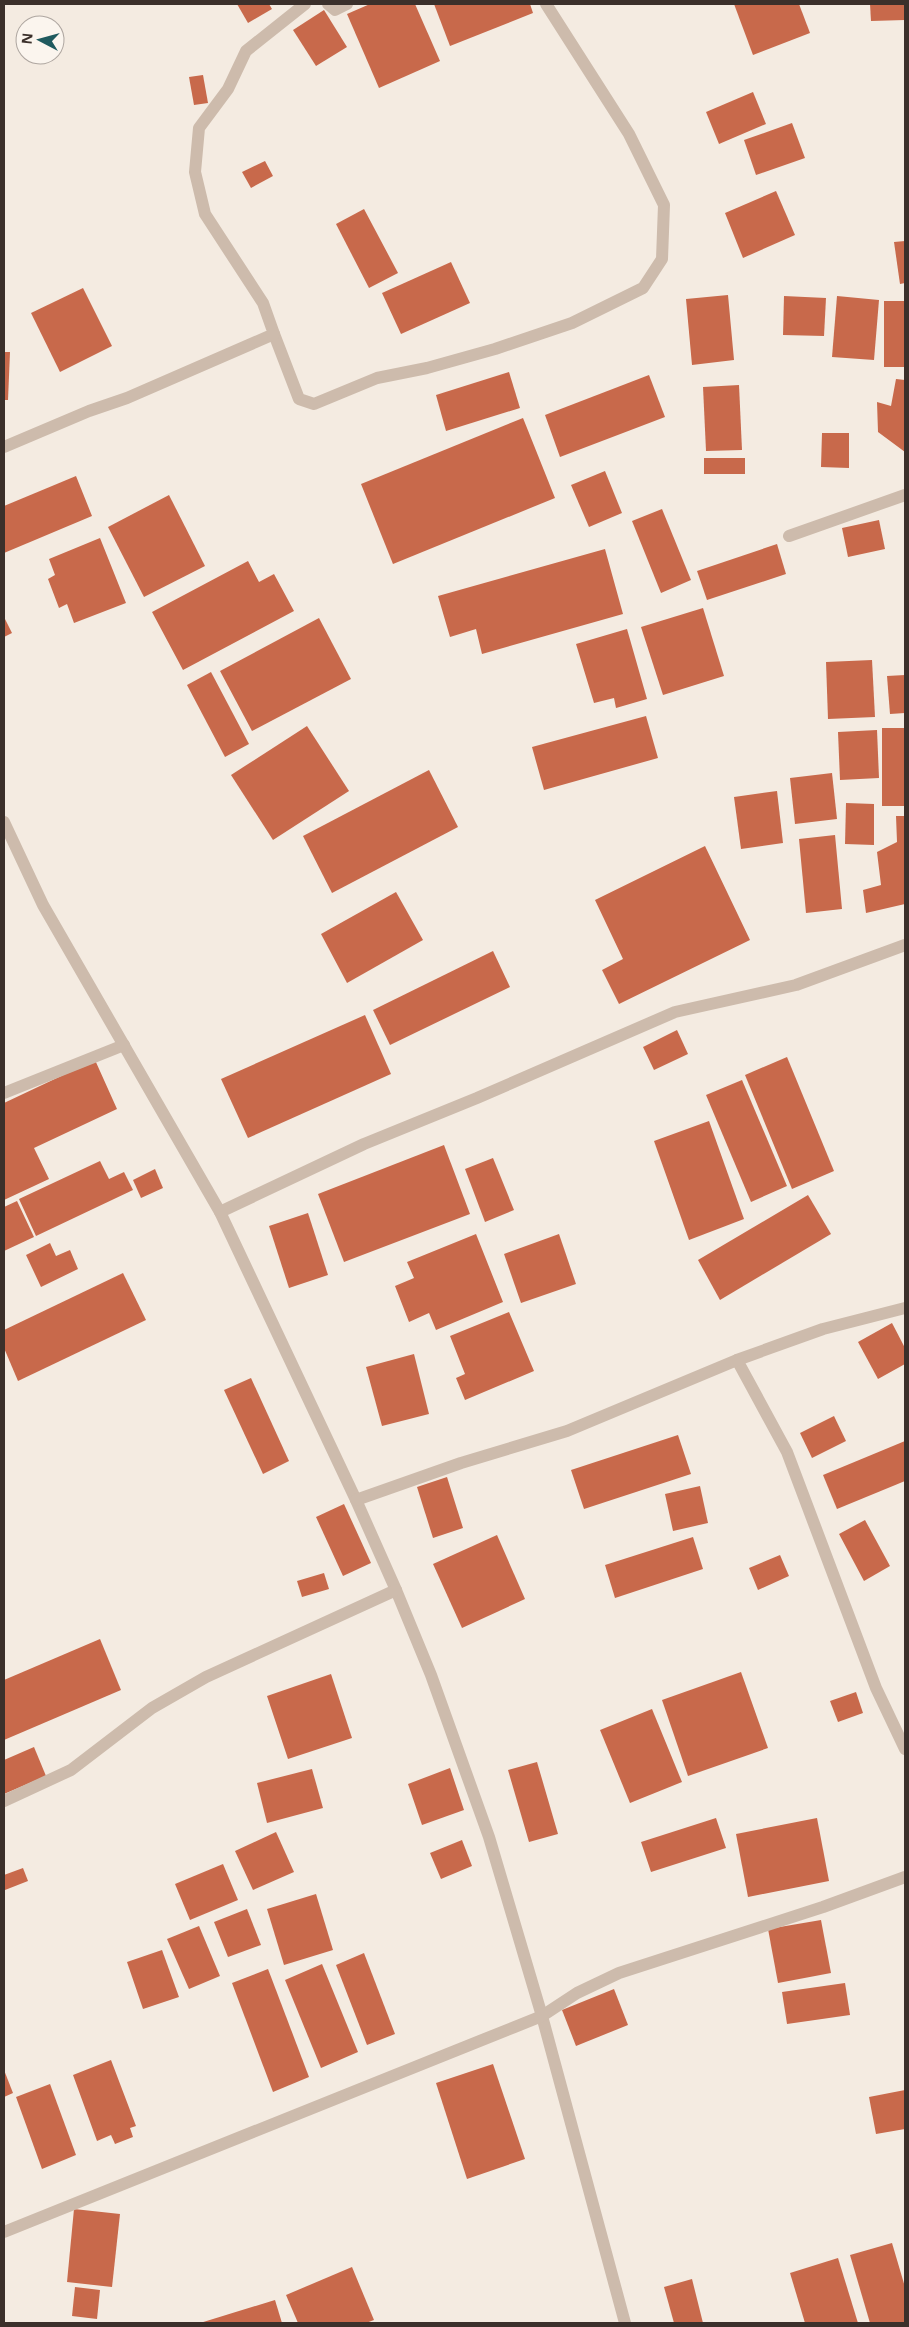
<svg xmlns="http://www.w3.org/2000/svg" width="909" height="2327" font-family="'Noto Sans',sans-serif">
  <rect width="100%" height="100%" fill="#f4ebe1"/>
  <g fill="#c8694b">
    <path d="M237,4H269L272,9L248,23Z"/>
    <path d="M370,4H415L440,61L379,88L347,14Z"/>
    <path d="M434,4H530L533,13L450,46Z"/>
    <path d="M734,4H799L810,33L753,55Z"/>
    <path d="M870,4H905V20L871,21Z"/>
    <path d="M324,10L347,47L316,66L293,30Z"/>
    <path d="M203,75L208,103L194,105L189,77Z"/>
    <path d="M753,92L766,124L719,144L706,112Z"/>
    <path d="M792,123L805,158L756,175L744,140Z"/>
    <path d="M265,161L273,176L251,188L242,172Z"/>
    <path d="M776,191L795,235L743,258L725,213Z"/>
    <path d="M364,209L398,273L369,288L336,224Z"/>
    <path d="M905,241V283L900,284L894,242Z"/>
    <path d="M451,262L470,303L401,334L382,293Z"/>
    <path d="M83,288L112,346L60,372L31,313Z"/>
    <path d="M728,295L734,360L692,365L686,299Z"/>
    <path d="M784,296L826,298L824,336L783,335Z"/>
    <path d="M837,296L879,300L874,360L832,357Z"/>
    <rect x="884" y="301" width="21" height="66"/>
    <path d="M4,352H10L8,400H4Z"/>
    <path d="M509,372L520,408L446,431L436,395Z"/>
    <path d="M649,375L665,417L560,457L545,415Z"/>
    <path d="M896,379L905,380V452L878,432L877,402L891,406Z"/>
    <path d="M739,385L742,450L706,451L703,387Z"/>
    <path d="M523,418L555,498L393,564L361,484Z"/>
    <path d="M822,433H849V468L821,467Z"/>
    <rect x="704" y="458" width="41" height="16"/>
    <path d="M605,471L622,513L589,527L571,485Z"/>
    <path d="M76,476L92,516L4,553V506Z"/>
    <path d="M169,495L205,566L144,597L108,527Z"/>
    <path d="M662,509L691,580L661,593L632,521Z"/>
    <path d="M879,520L885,549L848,557L842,528Z"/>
    <path d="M100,538L126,603L74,623L67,604L59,608L48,579L55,575L49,559Z"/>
    <path d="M777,544L786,574L707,600L697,571Z"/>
    <path d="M605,549L623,614L482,654L476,629L450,637L438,596Z"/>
    <path d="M248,561L259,582L274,574L294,611L183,670L152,612Z"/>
    <path d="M703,608L724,676L663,695L641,627Z"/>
    <path d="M4,617L12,633L4,637Z"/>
    <path d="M319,618L351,679L252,731L220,671Z"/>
    <path d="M627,629L647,699L616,708L614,698L594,703L576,644Z"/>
    <path d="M872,660L875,717L828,719L826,662Z"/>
    <path d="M211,672L249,744L225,757L187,685Z"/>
    <path d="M905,675V713L890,714L887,676Z"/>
    <path d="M646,716L658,758L544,790L532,747Z"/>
    <path d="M307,726L349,791L273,840L231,775Z"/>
    <rect x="882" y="728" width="23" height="78"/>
    <path d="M877,730L879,778L840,780L838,732Z"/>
    <path d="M429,770L458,827L332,893L303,836Z"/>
    <path d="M832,773L837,819L795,824L790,778Z"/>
    <path d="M777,791L783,843L741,849L734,797Z"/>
    <path d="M846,803L874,804V845L845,844Z"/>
    <path d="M896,816H905V904L866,913L863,890L881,885L877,852L897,842Z"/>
    <path d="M835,835L842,909L806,913L799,839Z"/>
    <path d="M705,846L750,940L619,1004L602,970L623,959L595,900Z"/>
    <path d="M396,892L423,940L347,983L321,934Z"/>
    <path d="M493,951L510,987L390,1045L373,1010Z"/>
    <path d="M365,1015L391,1074L248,1138L221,1079Z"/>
    <path d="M677,1030L688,1054L654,1070L643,1047Z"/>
    <path d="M787,1057L834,1171L792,1189L745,1075Z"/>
    <path d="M95,1060L117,1109L34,1148L49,1179L4,1200V1103Z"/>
    <path d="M742,1080L787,1186L751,1202L706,1095Z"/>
    <path d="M709,1121L744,1219L689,1240L654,1141Z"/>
    <path d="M444,1145L470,1214L344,1262L318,1194Z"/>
    <path d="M493,1158L514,1210L485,1222L465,1169Z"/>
    <path d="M100,1161L109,1179L124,1172L133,1190L36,1236L19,1199Z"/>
    <path d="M155,1169L163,1188L141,1198L133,1180Z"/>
    <path d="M808,1195L831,1234L720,1300L698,1260Z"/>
    <path d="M17,1201L34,1237L4,1251V1207Z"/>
    <path d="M308,1213L328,1275L289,1288L269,1226Z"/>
    <path d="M476,1234L503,1302L436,1330L429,1313L409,1322L395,1286L414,1278L407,1262Z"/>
    <path d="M559,1234L576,1284L521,1303L504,1254Z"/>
    <path d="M50,1243L56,1256L70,1250L78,1269L41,1287L26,1255Z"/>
    <path d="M123,1273L146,1320L18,1381L4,1348V1330Z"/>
    <path d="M509,1312L534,1371L465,1400L456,1378L465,1374L450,1336Z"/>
    <path d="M892,1323L905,1348V1364L878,1379L858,1342Z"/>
    <path d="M414,1354L429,1414L382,1426L366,1367Z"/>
    <path d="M251,1378L289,1461L263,1474L224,1390Z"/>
    <path d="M834,1416L846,1441L812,1458L800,1433Z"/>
    <path d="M678,1435L691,1474L584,1509L571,1470Z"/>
    <path d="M905,1441V1481L837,1509L823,1475Z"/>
    <path d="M447,1477L463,1528L433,1538L417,1487Z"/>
    <path d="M700,1486L708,1523L673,1531L665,1494Z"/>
    <path d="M344,1504L371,1563L343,1576L316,1517Z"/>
    <path d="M865,1520L890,1566L864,1581L839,1534Z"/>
    <path d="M497,1535L525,1599L462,1628L433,1564Z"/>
    <path d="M693,1537L703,1569L615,1598L605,1565Z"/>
    <path d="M780,1555L789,1576L758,1590L749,1568Z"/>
    <path d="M324,1573L329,1589L302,1597L297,1581Z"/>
    <path d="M100,1639L121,1690L4,1740V1680Z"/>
    <path d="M741,1672L768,1748L688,1776L662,1700Z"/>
    <path d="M331,1674L352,1738L288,1759L267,1696Z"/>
    <path d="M856,1692L863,1713L838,1722L830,1701Z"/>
    <path d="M652,1709L682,1782L630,1803L600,1730Z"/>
    <path d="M34,1747L46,1776L4,1794V1760Z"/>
    <path d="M537,1762L558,1834L529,1842L508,1770Z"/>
    <path d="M450,1768L464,1810L422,1825L408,1784Z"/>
    <path d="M312,1769L323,1808L267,1823L257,1783Z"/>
    <path d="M716,1818L726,1848L651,1872L641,1842Z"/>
    <path d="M817,1818L829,1881L748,1897L736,1834Z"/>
    <path d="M276,1832L294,1872L253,1890L235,1851Z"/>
    <path d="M462,1840L472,1866L441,1879L430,1853Z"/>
    <path d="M223,1864L238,1900L190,1920L175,1884Z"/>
    <path d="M23,1868L28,1881L5,1890L4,1875Z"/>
    <path d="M316,1894L333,1950L284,1965L267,1909Z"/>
    <path d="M247,1909L261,1945L228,1957L214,1922Z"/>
    <path d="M821,1920L831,1973L778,1983L768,1929Z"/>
    <path d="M199,1926L220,1976L189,1989L167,1939Z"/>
    <path d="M162,1950L179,1997L143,2009L127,1962Z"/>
    <path d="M364,1953L395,2034L367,2045L336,1965Z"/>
    <path d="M322,1964L358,2052L321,2068L285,1980Z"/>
    <path d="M268,1969L309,2077L273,2092L232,1983Z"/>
    <path d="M845,1983L850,2015L787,2024L782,1992Z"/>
    <path d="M614,1989L628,2025L576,2046L562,2010Z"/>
    <path d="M111,2060L136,2126L130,2128L133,2137L115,2144L111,2135L97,2141L73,2075Z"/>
    <path d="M493,2064L525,2159L467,2179L436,2083Z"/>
    <path d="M4,2070L13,2093L4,2097Z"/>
    <path d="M50,2084L76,2155L42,2169L16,2097Z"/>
    <path d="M905,2090V2129L876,2134L869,2097Z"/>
    <path d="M74,2209L120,2214L112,2287L67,2282Z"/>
    <path d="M892,2243L905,2287V2323H870L850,2255Z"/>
    <path d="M838,2258L858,2323H805L790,2273Z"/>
    <path d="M352,2267L374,2320L366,2323H298L286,2295Z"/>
    <path d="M692,2279L703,2323H674L664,2287Z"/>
    <path d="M75,2287L100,2290L97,2319L72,2316Z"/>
    <path d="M275,2300L282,2323H200Z"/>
  </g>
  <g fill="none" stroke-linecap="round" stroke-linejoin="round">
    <g stroke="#cdbbac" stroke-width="12">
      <path d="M328,4L335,10L347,4"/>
      <path d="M274,334L299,399L314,404L377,378L427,368L495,349L572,323L643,288L662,259L664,205L629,134L546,4"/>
      <path d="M4,447L89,411L127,398L274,334L263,303L205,214L195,172L199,128L228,89L246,51L305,4"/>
      <path d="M789,536L905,495"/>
      <path d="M4,822L43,905L220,1212L356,1500L396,1590L431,1675L489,1837L542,2016L625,2323"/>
      <path d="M4,1093L124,1045"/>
      <path d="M220,1212L364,1144L477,1098L675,1012L796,985L905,945"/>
      <path d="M737,1360L787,1452L876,1688L905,1749"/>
      <path d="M356,1500L461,1463L567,1431L737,1360L823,1329L905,1308"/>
      <path d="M4,1801L71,1770L152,1708L206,1677L396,1590"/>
      <path d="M4,2232L542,2016L577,1993L619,1973L823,1907L905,1877"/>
    </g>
  </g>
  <rect width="909" height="2327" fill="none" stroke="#3b302b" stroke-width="10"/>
  <g transform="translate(40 40) rotate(276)"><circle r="24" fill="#fbf5ee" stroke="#aea6a0"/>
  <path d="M0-4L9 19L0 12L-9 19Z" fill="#1f5a5e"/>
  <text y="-8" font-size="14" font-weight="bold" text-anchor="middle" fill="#3b302b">N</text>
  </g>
</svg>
